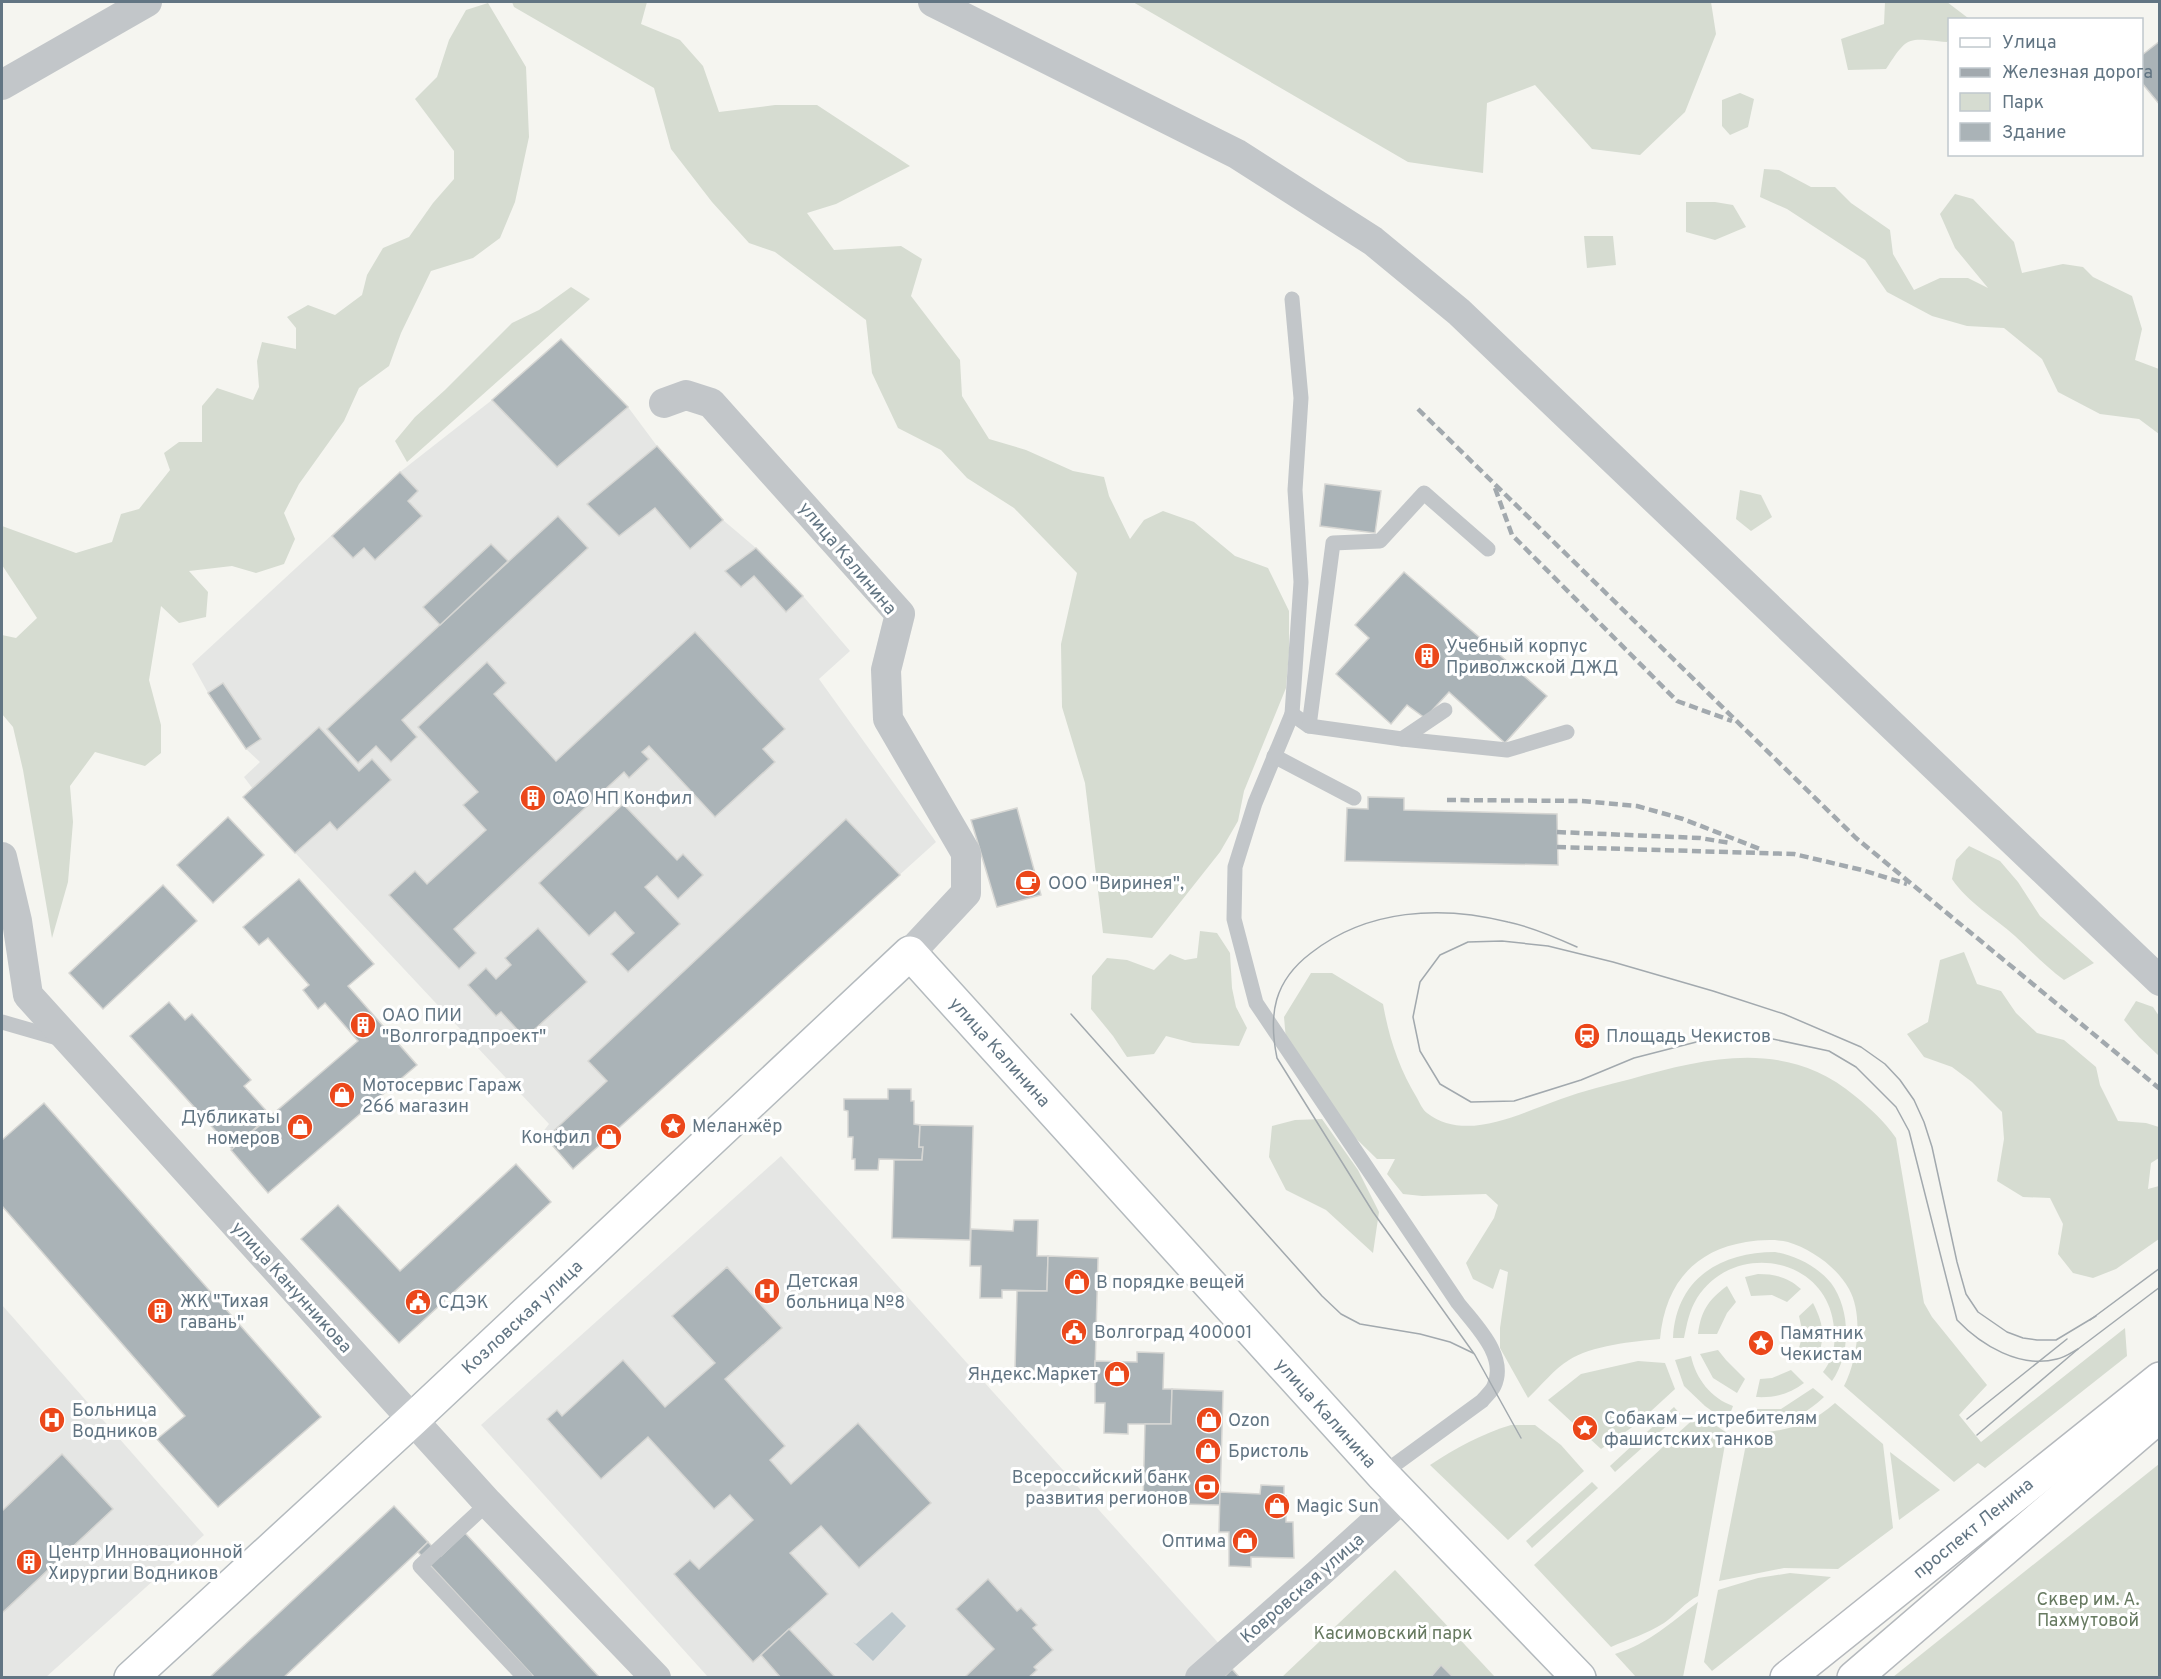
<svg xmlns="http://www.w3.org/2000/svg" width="2161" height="1679" font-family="Overpass,sans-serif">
  <rect width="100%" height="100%" fill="#f5f5f0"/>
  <g fill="#e5e6e4">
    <path d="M561,339L628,407L657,446L723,520L756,548L803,596L850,651L819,679L936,842L573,1169L542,1133L549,1124L243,797L253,789L244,777L260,762L246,749L208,693L192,664L400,472L492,400Z"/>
    <path d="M781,1156L1222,1647L1188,1677H708L481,1425Z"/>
    <path d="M2,1305L204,1535L46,1677H2Z"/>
  </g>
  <g fill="#d6dcd1">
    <path d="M512,2H647L641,24L680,40L703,66L719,112L775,105H817L910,166L836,204L807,213L834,250L901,246L922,259L911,296L960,360L962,396L989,439L1026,450L1073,471L1104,477L1109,496L1130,539L1144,520L1163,511L1194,522L1235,556L1268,568L1289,611V652L1286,688L1244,791L1238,821L1220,852L1152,938L1103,933L1085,783L1062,707L1061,644L1077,573L1014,508L967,478L941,450L898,428L872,373L866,320L775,252L749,243L712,202L671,149L654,88L514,7Z"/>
    <path d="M1133,2H1711L1716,34L1685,112L1640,155L1592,149L1535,85L1487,103L1483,173L1408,162Z"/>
    <path d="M1885,2H1947L1968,18L1950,20L1949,39L1947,42C1907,38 1908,35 1886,69L1848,70L1841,39L1884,24Z"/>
    <path d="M488,3L526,67L529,137L515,202L500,238L473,258L431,271L401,333L389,366L359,388L344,421L299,484L284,513L295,539L284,564L256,573L232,566L189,571L208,592L206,617L179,623L161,606L149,680L161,725V753L145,766L95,752L70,786L73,822L68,882L52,938L23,770L13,727L2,714V635L16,638L37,618L2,565V526L76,553L112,542L121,514L139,509L170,470L164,453L179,442H202V406L217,388L253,400L259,387L257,361L262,342L296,349V328L287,317L308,305L335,315L362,295L367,275L383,248L409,237L433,203L454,179V151L415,99L437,77L449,40L466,10Z"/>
    <path d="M1740,93L1754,99L1748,127L1730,135L1722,126V100Z"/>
    <path d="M1764,169L1779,170L1811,187H1835L1851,203L1890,230L1893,254L1914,290L1940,278H1968L1988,288L1955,248L1940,214L1955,194L1973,199L2014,242L2022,273L2063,264L2083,267L2093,277L2132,296L2142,329L2135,360L2159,369V434L2139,419L2100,414L2058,392L2042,359L2004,328L1967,326L1932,316L1887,292L1865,260L1787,209L1760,197Z"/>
    <path d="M1686,202H1715L1733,205L1746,227L1715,240L1686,232Z"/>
    <path d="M1584,236H1613L1616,265L1587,268Z"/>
    <path d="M571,287L590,299L407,462L395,441L415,417L445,390L512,323L539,310Z"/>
    <path d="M1740,490L1761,495L1772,517L1751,531L1736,519Z"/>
    <path d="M1969,846L2000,861L2018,882L2040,916L2094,963L2064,980C2046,967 2031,951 2015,936C1994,917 1968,903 1952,879L1956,860Z"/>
    <path d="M1200,931L1217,933L1230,953L1232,988L1236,1007L1247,1028L1239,1046L1193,1043L1166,1036L1154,1054L1127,1057L1113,1036L1091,1009L1092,976L1107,958L1127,960L1154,970L1170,954L1185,960L1197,958Z"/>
    <path d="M1964,952L1977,984L2001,991L2016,1013L2037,1033L2064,1040L2096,1067L2100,1085L2118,1121L2146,1123L2159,1127V1158L2151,1163L2148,1189L2159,1186V1239L2116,1269L2093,1278L2073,1273L2058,1254L2063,1224L2050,1198L2023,1197L1997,1181L2004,1139L2002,1112L1972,1082L1952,1067L1924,1057L1907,1034L1928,1022L1940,960Z"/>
    <path d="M1311,973H1332L1383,1004C1389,1038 1399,1068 1417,1098C1420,1103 1422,1109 1427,1113C1466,1143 1520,1113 1561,1099C1583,1091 1607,1085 1631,1079C1709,1057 1787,1039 1855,1096C1872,1110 1883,1120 1896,1138L1924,1303L1932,1317L1987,1385L1959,1415L1981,1442L2125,1328L2127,1356L1985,1468L1978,1463L1954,1482L1844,1386C1857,1361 1864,1316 1849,1289C1837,1267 1811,1249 1788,1242C1776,1239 1759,1240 1746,1242C1692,1251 1665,1286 1660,1339C1635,1341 1590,1346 1569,1360C1554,1369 1541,1386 1528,1398L1500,1348V1328L1508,1272L1500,1269L1493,1289L1473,1279L1466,1263L1494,1218L1498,1205L1486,1194L1422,1196L1403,1194L1387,1174L1395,1159H1377L1335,1118L1286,1040L1284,1017Z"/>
    <path d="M2136,1001L2153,1007L2159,1016V1056L2139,1037L2124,1020Z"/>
    <path d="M1322,1119L1358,1170L1379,1212L1373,1253L1326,1210L1286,1190L1269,1157L1272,1126L1295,1120Z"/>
    <path d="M1775,1252C1796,1256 1817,1266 1831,1283C1851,1310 1851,1354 1832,1381L1823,1372C1833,1359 1836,1345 1834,1328C1828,1256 1734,1240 1697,1298C1689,1311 1687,1324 1684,1338H1673C1676,1279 1720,1252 1775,1252Z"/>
    <path d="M1758,1274C1775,1274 1788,1277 1801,1289L1787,1302L1772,1295L1751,1296L1745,1277Z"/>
    <path d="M1727,1286L1736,1302L1727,1313L1717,1334H1698C1701,1311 1708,1300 1727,1286Z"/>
    <path d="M1813,1303C1825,1327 1825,1338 1816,1363L1798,1351L1803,1334L1799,1316Z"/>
    <path d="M1718,1350L1726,1360L1745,1379L1737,1393L1713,1378L1700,1354Z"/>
    <path d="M1691,1356C1696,1379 1711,1398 1733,1406L1727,1422L1705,1406L1684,1386L1675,1360Z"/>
    <path d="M1638,1361L1665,1363L1675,1389L1638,1423L1601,1449L1548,1400L1581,1374Z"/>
    <path d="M1791,1370L1804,1383C1790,1394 1774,1398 1756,1397L1760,1379L1772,1378Z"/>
    <path d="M1813,1388L1824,1397C1799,1420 1783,1423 1751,1423L1754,1409H1781Z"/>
    <path d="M1835,1403L1883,1444L1893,1528L1838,1569L1784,1568L1719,1581L1748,1434C1784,1431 1808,1427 1835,1403Z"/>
    <path d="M1674,1407L1680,1414L1615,1472L1610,1466Z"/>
    <path d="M1699,1414L1727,1433L1698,1596C1685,1602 1676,1615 1664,1623C1647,1634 1629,1639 1611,1647L1534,1565Z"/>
    <path d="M1511,1425H1535L1561,1445L1584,1471L1508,1540L1430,1465C1456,1448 1481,1434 1511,1425Z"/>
    <path d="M1890,1452L1940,1490L1899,1520Z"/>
    <path d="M2159,1464V1677H1893Z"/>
    <path d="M1592,1482L1598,1488L1532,1548L1526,1541Z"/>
    <path d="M1395,1570L1495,1677L1281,1678Z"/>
    <path d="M1790,1573L1831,1577L1712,1671L1704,1662L1718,1590L1758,1578Z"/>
    <path d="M1698,1602L1683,1677H1636L1615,1654C1650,1643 1670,1623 1698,1602Z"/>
  </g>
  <path fill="#bdc8cd" d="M892,1612L906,1626L873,1661L853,1642L856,1644Z"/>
  <g fill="#aab3b7" stroke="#d6d6d3" stroke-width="1.5">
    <path d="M2160,41V105L2142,83V55Z"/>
    <path d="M561,339L628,407L557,467L492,400Z"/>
    <path d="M657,446L723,520L690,549L655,508L619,536L587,504Z"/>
    <path d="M400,472L418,491L408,501L422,516L375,560L364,548L353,558L332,536Z"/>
    <path d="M1325,484L1381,491L1375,533L1320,526Z"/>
    <path d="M558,516L588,548L402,720L417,737L391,762L376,746L358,763L327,729Z"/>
    <path d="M491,544L508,561L440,625L423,607Z"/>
    <path d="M756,548L803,596L786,612L754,576L741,587L725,571Z"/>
    <path d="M1404,572L1547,696L1505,743L1449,692L1425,718L1407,705L1391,724L1336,674L1369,638L1355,625Z"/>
    <path d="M695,632L785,729L763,749L775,762L715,817L649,746L642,752L649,759L629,778L624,772L454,929L476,953L459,969L389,895L415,871L427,884L486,830L463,805L478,792L418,727L487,662L506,683L494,694L556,761Z"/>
    <path d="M223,683L261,739L246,749L208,693Z"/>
    <path d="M319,727L359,771L372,759L391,780L337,830L330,822L295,853L243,797Z"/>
    <path d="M1368,797L1404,798V810L1557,814L1558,865L1345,861L1347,808L1368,809Z"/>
    <path d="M623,804L677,860L683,854L703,875L678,899L657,876L645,887L680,924L628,972L611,954L634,933L615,912L589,936L539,883Z"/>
    <path d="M1017,808L1041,895L997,907L971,820Z"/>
    <path d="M228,817L264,855L213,903L177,865Z"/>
    <path d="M846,819L900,875L573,1169L546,1138L607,1081L588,1061Z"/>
    <path d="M299,879L374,964L348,986L417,1065L268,1193L231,1150L358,1041L325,1003L318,1009L303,990L309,985L268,938L259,945L243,927Z"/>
    <path d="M163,885L197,921L103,1009L69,973Z"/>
    <path d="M538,928L587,982L525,1038L501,1012L496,1016L468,985L486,968L496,979L511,965L505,958Z"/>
    <path d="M169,1002L185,1020L192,1014L251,1080L244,1086L270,1115L232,1149L130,1036Z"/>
    <path d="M888,1089H911V1101H914V1124L920,1125L919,1147H923L922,1160L879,1159L878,1170H855V1159H852L853,1137H848V1111L844,1110V1099H888Z"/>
    <path d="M44,1103L321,1417L218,1507L157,1439L185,1416L2,1206V1140Z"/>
    <path d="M920,1125L973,1126L970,1240L892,1238L894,1160H922L923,1147H919Z"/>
    <path d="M516,1164L551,1202L399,1343L301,1239L338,1205L400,1271Z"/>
    <path d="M1014,1220H1038L1037,1256H1048L1047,1291L1002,1290V1298H980L981,1266H970L971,1229L1013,1231Z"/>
    <path d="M1048,1256L1098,1258L1095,1372L1015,1370L1017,1291H1047Z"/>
    <path d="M727,1267L782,1328L725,1379L785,1446L770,1460L791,1484L858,1423L931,1503L859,1568L821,1526L790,1553L828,1594L753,1662L674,1574L690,1560L699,1569L753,1520L730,1495L714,1509L648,1437L601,1479L547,1419L557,1410L562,1416L623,1360L665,1407L715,1363L672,1316Z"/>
    <path d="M1137,1352L1164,1353L1163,1389H1172L1171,1424H1128V1434L1104,1433L1105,1403H1095V1361L1137,1362Z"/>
    <path d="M1172,1389L1223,1391L1220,1505L1143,1503L1145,1424H1171Z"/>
    <path d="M62,1454L113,1509L2,1613V1511Z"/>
    <path d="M1261,1485L1284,1486V1496H1286V1522H1293L1294,1558L1251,1557V1567L1229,1566V1532H1219L1220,1492L1260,1494Z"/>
    <path d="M394,1506L428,1542L283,1678H209Z"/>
    <path d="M465,1533L600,1678H535L418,1552L428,1542L441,1556Z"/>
    <path d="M988,1579L1017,1611L1021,1608L1037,1625L1033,1628L1053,1650L1034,1667L1037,1670L1028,1678H964L994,1649L956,1609Z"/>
    <path d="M789,1629L836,1678H781L761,1655Z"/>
    <path d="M1441,1665L1454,1678H1430Z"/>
    <path d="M1232,1669L1240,1678H1223Z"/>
  </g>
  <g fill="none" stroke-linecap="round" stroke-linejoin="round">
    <g stroke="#b4babe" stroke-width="36">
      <path id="secondary" d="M131,1678L412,1420L910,953L1382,1474L1579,1678"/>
    </g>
    <g stroke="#b5b9bd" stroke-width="36">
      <g id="primary">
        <path d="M1787,1678L2160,1379"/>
        <path d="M1854,1678L2160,1415"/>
      </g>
    </g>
    <g stroke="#c2c6c9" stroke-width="15">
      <path d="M1292,299L1301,398L1295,490L1301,582L1292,714L1255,803L1235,867L1234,919L1256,1003L1458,1303C1475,1325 1508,1356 1494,1386C1492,1391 1486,1396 1482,1401L1382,1474"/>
      <path d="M1292,714L1309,726L1333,543L1380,541L1424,493L1488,549"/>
      <path d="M1309,726L1402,739L1507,750L1567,732"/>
      <path d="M1402,739L1445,710"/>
      <path d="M1274,756L1354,798"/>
      <path d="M2,1022L61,1039"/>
      <path d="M488,1503L420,1566L525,1678"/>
    </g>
    <g stroke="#c2c6c9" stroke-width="30">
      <path d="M933,2L1237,154L1373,241L1459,312L2160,981"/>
      <path d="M2,85L147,2"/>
      <path d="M664,403L686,395L711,403L900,614L886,670L888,719L966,853V893L910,953"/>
      <path d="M2,857L17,921L28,995L488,1503L656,1678"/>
      <path d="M1200,1678L1318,1574L1403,1497"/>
    </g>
    <use href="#secondary" stroke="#fff" stroke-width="33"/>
    <use href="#primary" stroke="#fff" stroke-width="33"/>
    <g stroke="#a2a9ae" stroke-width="1.5">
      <path d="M1071,1014L1322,1296L1341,1314L1360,1324L1420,1334L1450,1342L1473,1353"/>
      <path d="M2090,1320L2160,1268"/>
      <path d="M2078,1349C2071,1353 2064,1358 2057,1359C2020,1369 1981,1345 1957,1320L1909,1131L1896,1107L1856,1067L1829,1051L1768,1038L1708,1039L1634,1058L1581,1080L1514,1101L1471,1102L1440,1084L1420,1051L1413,1017L1420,982L1440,955L1468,942L1502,941L1548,946L1613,962L1713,991L1784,1014L1861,1047L1885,1064L1900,1080L1914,1100L1924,1122L1932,1147L1957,1262L1966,1294L1978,1312L2007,1332L2023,1338L2037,1340H2056L2096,1316"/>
      <path d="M1967,1419L2067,1339"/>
      <path d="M1977,1435L2078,1349L2160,1287"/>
      <path d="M1521,1438L1475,1355L1373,1212L1277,1058C1268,1014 1274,981 1311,953C1367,909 1441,905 1508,922C1532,927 1555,937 1577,947"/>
    </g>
    <g stroke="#a2a9ae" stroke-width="4.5" stroke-dasharray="9 4.5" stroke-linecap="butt">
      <path d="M1418,409L1856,838L2160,1089"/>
      <path d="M1495,488L1512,535L1677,701L1732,721"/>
      <path d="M1447,800L1582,801L1637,806L1683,819L1760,849"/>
      <path d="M1557,832L1700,838L1730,843"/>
      <path d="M1557,847L1794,854L1862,870L1907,884"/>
    </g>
  </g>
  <defs>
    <g id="building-disc" transform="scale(1.35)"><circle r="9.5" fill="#eb471a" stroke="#fff"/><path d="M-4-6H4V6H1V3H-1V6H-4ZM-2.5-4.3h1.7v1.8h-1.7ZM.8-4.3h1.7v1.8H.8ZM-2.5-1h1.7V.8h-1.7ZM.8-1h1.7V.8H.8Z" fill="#fff"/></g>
    <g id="cafe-disc" transform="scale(1.35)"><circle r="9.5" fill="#eb471a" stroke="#fff"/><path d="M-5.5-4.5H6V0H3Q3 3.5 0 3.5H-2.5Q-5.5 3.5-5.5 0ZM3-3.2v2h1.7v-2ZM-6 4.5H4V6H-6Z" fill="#fff"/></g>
    <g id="station-disc" transform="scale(1.35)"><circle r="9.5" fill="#eb471a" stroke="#fff"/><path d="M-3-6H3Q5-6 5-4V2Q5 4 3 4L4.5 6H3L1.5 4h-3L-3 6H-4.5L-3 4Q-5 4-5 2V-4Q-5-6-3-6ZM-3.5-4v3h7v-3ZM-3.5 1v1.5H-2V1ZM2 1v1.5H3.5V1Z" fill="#fff"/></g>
    <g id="shop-disc" transform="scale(1.35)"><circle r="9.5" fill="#eb471a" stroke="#fff"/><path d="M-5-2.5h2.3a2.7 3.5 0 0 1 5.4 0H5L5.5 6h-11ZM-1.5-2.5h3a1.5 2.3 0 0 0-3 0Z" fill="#fff"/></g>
    <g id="sight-disc" transform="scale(1.35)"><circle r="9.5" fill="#eb471a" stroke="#fff"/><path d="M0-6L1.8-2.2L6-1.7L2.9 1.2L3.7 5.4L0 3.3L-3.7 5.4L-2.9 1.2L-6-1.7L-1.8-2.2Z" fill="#fff"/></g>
    <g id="hospital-disc" transform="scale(1.35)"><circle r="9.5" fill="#eb471a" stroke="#fff"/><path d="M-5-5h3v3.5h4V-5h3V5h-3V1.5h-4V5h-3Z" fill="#fff"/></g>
    <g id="civic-disc" transform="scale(1.35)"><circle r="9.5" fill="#eb471a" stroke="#fff"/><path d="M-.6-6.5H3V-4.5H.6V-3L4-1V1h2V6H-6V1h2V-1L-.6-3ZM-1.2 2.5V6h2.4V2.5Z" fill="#fff"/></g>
    <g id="bank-disc" transform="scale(1.35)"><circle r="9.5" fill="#eb471a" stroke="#fff"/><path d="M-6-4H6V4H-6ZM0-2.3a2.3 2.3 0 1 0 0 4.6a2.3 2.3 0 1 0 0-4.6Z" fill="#fff"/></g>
  </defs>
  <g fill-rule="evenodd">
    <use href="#building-disc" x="1427" y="656"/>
    <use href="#building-disc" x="533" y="798"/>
    <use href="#cafe-disc" x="1028" y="883"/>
    <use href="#building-disc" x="363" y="1025"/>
    <use href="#station-disc" x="1587" y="1036"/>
    <use href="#shop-disc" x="342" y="1095"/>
    <use href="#sight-disc" x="673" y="1126"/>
    <use href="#shop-disc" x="300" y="1127"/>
    <use href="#shop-disc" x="609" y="1137"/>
    <use href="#shop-disc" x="1077" y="1282"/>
    <use href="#hospital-disc" x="767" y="1291"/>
    <use href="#civic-disc" x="418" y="1302"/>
    <use href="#building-disc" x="160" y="1311"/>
    <use href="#civic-disc" x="1074" y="1332"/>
    <use href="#sight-disc" x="1761" y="1343"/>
    <use href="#shop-disc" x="1117" y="1374"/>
    <use href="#hospital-disc" x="52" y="1420"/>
    <use href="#shop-disc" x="1209" y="1420"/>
    <use href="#sight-disc" x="1585" y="1428"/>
    <use href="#shop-disc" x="1208" y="1451"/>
    <use href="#bank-disc" x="1207" y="1487"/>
    <use href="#shop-disc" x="1277" y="1506"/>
    <use href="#shop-disc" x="1245" y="1541"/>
    <use href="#building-disc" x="29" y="1562"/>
  </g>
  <g text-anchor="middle" stroke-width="6" stroke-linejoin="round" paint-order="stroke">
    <g font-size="18" fill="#627583" stroke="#fff">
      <text transform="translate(848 558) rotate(50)" y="6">улица Калинина</text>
      <text transform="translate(1000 1052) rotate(48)" y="6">улица Калинина</text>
      <text transform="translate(292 1287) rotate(48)" y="6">улица Канунникова</text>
      <text transform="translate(522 1317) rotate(-43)" y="6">Козловская улица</text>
      <text transform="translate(1326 1413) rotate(48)" y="6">улица Калинина</text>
      <text transform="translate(1973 1528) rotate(-39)" y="6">проспект Ленина</text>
      <text transform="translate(1302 1588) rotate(-41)" y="6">Ковровская улица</text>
    </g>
    <g font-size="18" fill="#627583" stroke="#fff" text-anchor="start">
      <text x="1446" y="652">Учебный корпус<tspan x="1446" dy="21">Приволжской ДЖД</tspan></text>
      <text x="552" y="804">ОАО НП Конфил</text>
      <text x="1048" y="889">ООО "Виринея",</text>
      <text x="382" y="1021">ОАО ПИИ<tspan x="382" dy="21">"Волгоградпроект"</tspan></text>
      <text x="1606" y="1042">Площадь Чекистов</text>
      <text x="362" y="1091">Мотосервис Гараж<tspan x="362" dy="21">266 магазин</tspan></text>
      <text x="280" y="1123" text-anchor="end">Дубликаты<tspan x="280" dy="21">номеров</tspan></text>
      <text x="692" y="1132">Меланжёр</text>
      <text x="590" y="1143" text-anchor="end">Конфил</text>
      <text x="786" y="1287">Детская<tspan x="786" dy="21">больница №8</tspan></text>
      <text x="1096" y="1288">В порядке вещей</text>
      <text x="180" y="1307">ЖК "Тихая<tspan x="180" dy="21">гавань"</tspan></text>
      <text x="438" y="1308">СДЭК</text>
      <text x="1094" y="1338">Волгоград 400001</text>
      <text x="1780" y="1339">Памятник<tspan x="1780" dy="21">Чекистам</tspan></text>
      <text x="1098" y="1380" text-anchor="end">Яндекс.Маркет</text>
      <text x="72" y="1416">Больница<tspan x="72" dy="21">Водников</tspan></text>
      <text x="1604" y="1424">Собакам — истребителям<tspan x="1604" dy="21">фашистских танков</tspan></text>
      <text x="1228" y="1426">Ozon</text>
      <text x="1228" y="1457">Бристоль</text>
      <text x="1188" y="1483" text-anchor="end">Всероссийский банк<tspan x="1188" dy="21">развития регионов</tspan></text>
      <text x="1296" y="1512">Magic Sun</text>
      <text x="1226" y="1547" text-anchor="end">Оптима</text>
      <text x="48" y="1558">Центр Инновационной<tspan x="48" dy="21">Хирургии Водников</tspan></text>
    </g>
    <g font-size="18" fill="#677a61" stroke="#fff">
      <text x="2088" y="1605">Сквер им. А.<tspan x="2088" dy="21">Пахмутовой</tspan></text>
      <text x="1393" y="1639">Касимовский парк</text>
    </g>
  </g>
  <rect width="2161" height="1679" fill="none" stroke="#627583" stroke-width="6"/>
  <rect x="1948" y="18" width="195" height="138" fill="#ffffff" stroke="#c0c8cd" stroke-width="1.5"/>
  <rect x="1960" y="38" width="30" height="9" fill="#ffffff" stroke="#c0c8cd" stroke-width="1.5"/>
  <text x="2002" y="48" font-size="18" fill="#627583">Улица</text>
  <rect x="1960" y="68" width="30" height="9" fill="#a2a9ae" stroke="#c0c8cd" stroke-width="1.5"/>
  <text x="2002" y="78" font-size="18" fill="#627583">Железная дорога</text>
  <rect x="1960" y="93" width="30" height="18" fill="#d6dcd1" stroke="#c0c8cd" stroke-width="1.5"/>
  <text x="2002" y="108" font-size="18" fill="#627583">Парк</text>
  <rect x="1960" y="123" width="30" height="18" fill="#aab3b7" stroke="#c0c8cd" stroke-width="1.5"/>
  <text x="2002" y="138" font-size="18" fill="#627583">Здание</text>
</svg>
